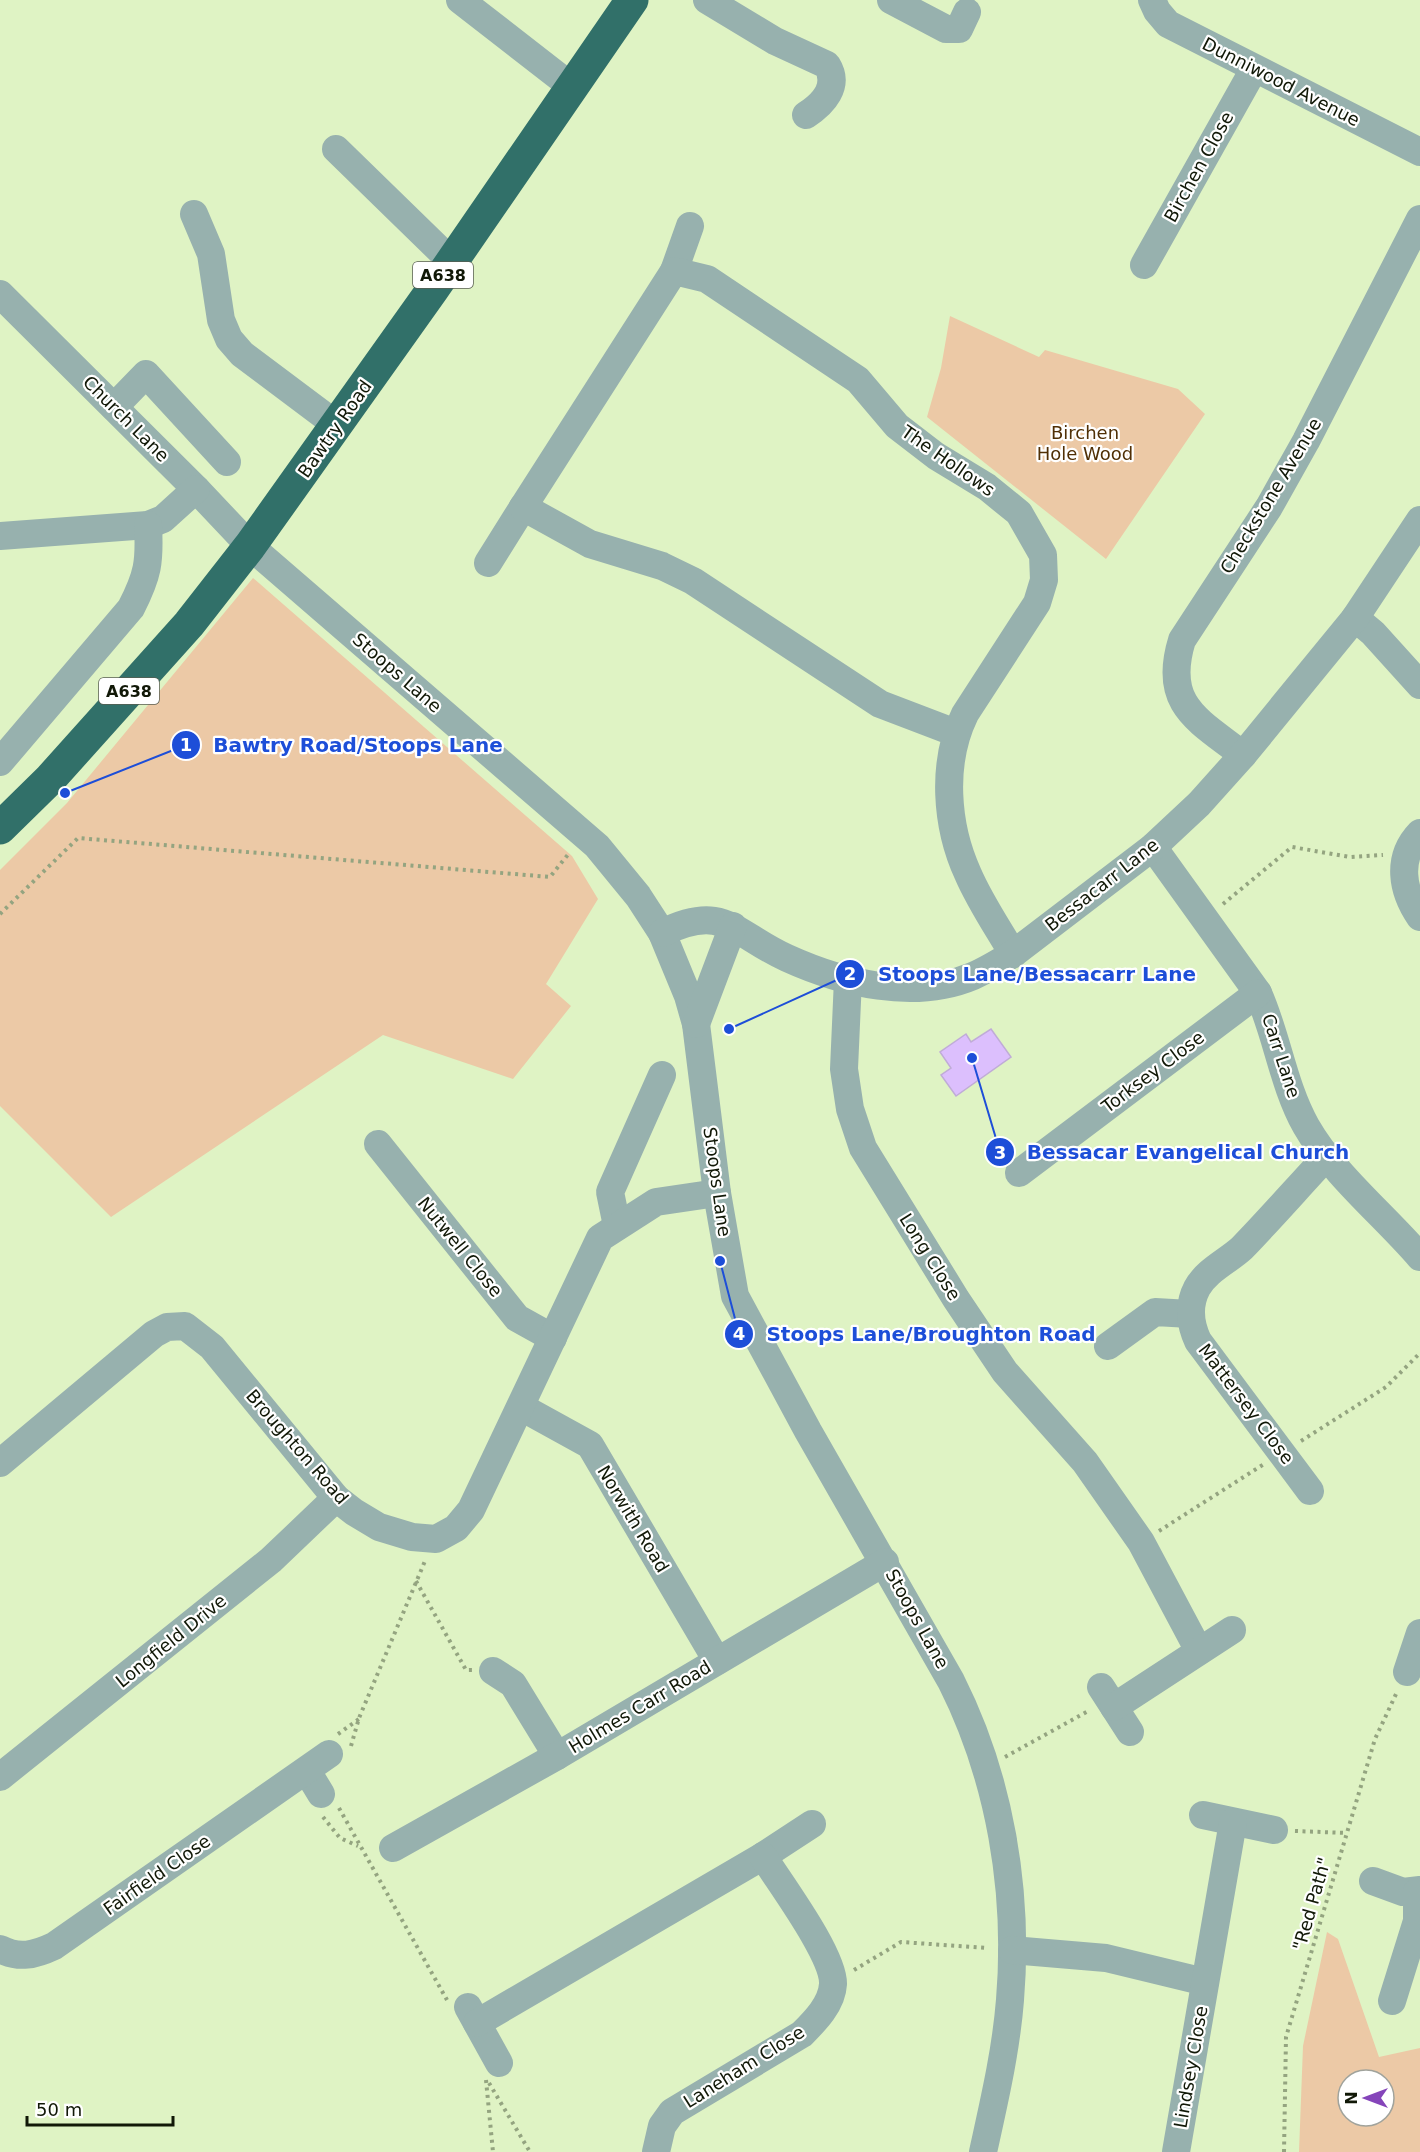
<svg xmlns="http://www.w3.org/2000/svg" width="1420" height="2152" font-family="'DejaVu Sans',sans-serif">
  <rect width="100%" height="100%" fill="#dff3c4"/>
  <g fill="#ecc9a6" fill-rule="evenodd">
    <path d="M950,316L1039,357L1045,350L1178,389L1205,414L1106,559L927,417L941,368Z"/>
    <path d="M253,578L572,856L598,899L546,984L571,1006L513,1079L383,1035L111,1217L0,1106V870L67,803Z"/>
    <path d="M1327,1932L1338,1939L1379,2057L1420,2048V2152H1299L1303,2046ZM1348,2080H1384V2116H1348Z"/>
  </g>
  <path fill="#dcbffd" stroke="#c0acd7" stroke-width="1.5" d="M991,1029L1011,1057L956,1096L941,1075L951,1068L940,1052L966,1034L971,1042Z"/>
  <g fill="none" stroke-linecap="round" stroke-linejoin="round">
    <g stroke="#94a480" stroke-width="4" stroke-dasharray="3 4.5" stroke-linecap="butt">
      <path d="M1223,904L1292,847L1350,857L1383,855"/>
      <path d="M0,914L78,838L550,877L570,852"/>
      <path d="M1301,1441L1386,1387L1420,1353"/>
      <path d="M1159,1531L1264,1464"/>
      <path d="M416,1581L466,1670H472"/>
      <path d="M338,1734L359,1719"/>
      <path d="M351,1746L359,1718L425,1561"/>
      <path d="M1005,1757L1090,1710"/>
      <path d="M339,1808L447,2000"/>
      <path d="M323,1817L340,1838L358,1846"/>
      <path d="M1295,1831L1347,1833"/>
      <path d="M854,1970L901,1942L988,1948"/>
      <path d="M486,2080L493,2152"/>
      <path d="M489,2083L530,2152"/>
      <path d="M1284,2152L1286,2037L1375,1739L1397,1692"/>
    </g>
    <g stroke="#97b1ae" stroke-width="28">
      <path d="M460,0L572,87"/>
      <path d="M707,0L775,41L827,65C840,86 823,104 806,115"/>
      <path d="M891,0L946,29H959L967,12"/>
      <path d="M1152,0L1157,11L1168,24L1420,152"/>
      <path d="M336,149L452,262"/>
      <path d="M194,214L211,254L221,320L229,339L242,354L338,426"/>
      <path d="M1144,265L1254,69"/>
      <path d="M674,271L690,226"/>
      <path d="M0,294L196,489L250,546L597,846L638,896L662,933L688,996L696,1024L717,1193L735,1296L808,1431L951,1681C1000,1778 1019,1891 1010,2000C1006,2051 994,2102 983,2152"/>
      <path d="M114,407L146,374L227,462"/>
      <path d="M0,536L148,525L163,519L196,489"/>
      <path d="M488,563L523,507"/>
      <path d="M1355,618L1373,633L1420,685"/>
      <path d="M956,733L880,704L693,581L662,566L590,544L523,507L674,271L707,279L858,380L897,426L936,456L987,487L1019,513L1043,555L1044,580L1037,603L965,714C941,763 946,826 968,874C980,902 998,928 1013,954"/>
      <path d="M1243,755C1198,720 1162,705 1182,640L1269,507L1306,441L1420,219"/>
      <path d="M0,762L131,608C148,575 150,562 148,525"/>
      <path d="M1420,833C1396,858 1402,891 1420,917"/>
      <path d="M1153,847L1258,993C1277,1035 1283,1085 1306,1126C1334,1175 1383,1214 1420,1257"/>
      <path d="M662,933C724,902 734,934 787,958C842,983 914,1001 973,976C987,970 1000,962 1013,954L1153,847L1199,804L1243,755L1355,618L1420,520"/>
      <path d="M848,979L844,1069L850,1109L863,1148L956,1299L1005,1372L1085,1462L1141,1542L1199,1651"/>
      <path d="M696,1024L733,926"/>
      <path d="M378,1144L517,1318L553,1338"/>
      <path d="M1019,1173L1258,993"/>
      <path d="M617,1226L610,1192L662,1075"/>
      <path d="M1108,1346L1155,1312L1190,1314"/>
      <path d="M521,1407L590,1445L717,1661"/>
      <path d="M0,1463L154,1334L167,1327L185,1326L212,1347L336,1498L354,1512L379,1527L412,1537L436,1539L456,1528L471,1510L600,1238L656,1202L717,1193"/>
      <path d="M1310,1491L1198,1341C1190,1324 1188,1305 1197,1288C1207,1270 1228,1261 1242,1248C1271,1218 1299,1186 1327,1156"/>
      <path d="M493,1671L513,1684L557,1756"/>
      <path d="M1407,1672L1420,1633"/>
      <path d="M1101,1687L1130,1732"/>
      <path d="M1114,1707L1232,1630"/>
      <path d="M307,1771L321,1794"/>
      <path d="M0,1777L271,1560L336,1498"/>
      <path d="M1203,1815L1274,1830"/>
      <path d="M393,1848L557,1756L885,1562"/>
      <path d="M1373,1881L1403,1892L1420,1890"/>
      <path d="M0,1949C19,1959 35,1955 54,1946L329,1754"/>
      <path d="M1012,1950L1106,1958L1205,1982"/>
      <path d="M1392,2001L1417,1921V1892"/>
      <path d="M468,2007L499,2063"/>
      <path d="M477,2023L763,1856L812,1824"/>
      <path d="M656,2152L662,2126L672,2112L802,2034C815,2021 832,2004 833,1984C834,1955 779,1882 763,1856"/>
      <path d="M1176,2152L1233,1822"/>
    </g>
    <path stroke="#317069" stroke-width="33" d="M0,828L50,779L189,624L250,546L433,289L632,0"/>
  </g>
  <g text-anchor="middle" stroke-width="4.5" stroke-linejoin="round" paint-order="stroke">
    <g fill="#fff" stroke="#585d51" stroke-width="1.5">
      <rect x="413" y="262" width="60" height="26" rx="4.5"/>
      <rect x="99" y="678" width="60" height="26" rx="4.5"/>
    </g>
    <g font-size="16" font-weight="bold" fill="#111807">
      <text x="443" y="281">A638</text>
      <text x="129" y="697">A638</text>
    </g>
    <g font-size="18" fill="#111807" stroke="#fff">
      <text transform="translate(1281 82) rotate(27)" y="6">Dunniwood Avenue</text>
      <text transform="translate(1199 167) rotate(-61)" y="6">Birchen Close</text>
      <text transform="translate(126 419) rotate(45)" y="6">Church Lane</text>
      <text transform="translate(335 429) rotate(-55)" y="6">Bawtry Road</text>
      <text transform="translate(948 461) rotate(35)" y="6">The Hollows</text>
      <text transform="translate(1271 496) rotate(-59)" y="6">Checkstone Avenue</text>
      <text transform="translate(397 673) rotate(41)" y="6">Stoops Lane</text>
      <text transform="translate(1102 885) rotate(-38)" y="6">Bessacarr Lane</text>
      <text transform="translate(1281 1056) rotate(72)" y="6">Carr Lane</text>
      <text transform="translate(1153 1072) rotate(-37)" y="6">Torksey Close</text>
      <text transform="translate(717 1182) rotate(82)" y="6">Stoops Lane</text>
      <text transform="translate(460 1247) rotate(51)" y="6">Nutwell Close</text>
      <text transform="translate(930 1257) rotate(58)" y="6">Long Close</text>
      <text transform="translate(1246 1404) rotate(53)" y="6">Mattersey Close</text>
      <text transform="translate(297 1447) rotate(49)" y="6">Broughton Road</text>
      <text transform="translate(633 1519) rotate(59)" y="6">Norwith Road</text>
      <text transform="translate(917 1619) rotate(61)" y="6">Stoops Lane</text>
      <text transform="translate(171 1641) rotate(-39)" y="6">Longfield Drive</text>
      <text transform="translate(640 1707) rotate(-31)" y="6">Holmes Carr Road</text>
      <text transform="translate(157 1875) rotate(-35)" y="6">Fairfield Close</text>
      <text transform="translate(1312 1904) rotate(-74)" y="6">"Red Path"</text>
      <text transform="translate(744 2067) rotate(-32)" y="6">Laneham Close</text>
      <text transform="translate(1191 2067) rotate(-80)" y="6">Lindsey Close</text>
    </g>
    <g font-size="18" fill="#502f05" stroke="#fff">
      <text x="1085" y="439">Birchen<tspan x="1085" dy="21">Hole Wood</tspan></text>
    </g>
  </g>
  <path fill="none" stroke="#1d4ed8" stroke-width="2" d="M65 793L186 745M729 1029L850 974M972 1058L1000 1152M720 1261L739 1334"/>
  <g fill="#1d4ed8" stroke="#fff" stroke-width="2">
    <circle cx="65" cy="793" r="6"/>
    <circle cx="729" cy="1029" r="6"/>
    <circle cx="972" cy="1058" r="6"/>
    <circle cx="720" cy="1261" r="6"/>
    <circle cx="186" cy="745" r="15"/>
    <circle cx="850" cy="974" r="15"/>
    <circle cx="1000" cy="1152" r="15"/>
    <circle cx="739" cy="1334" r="15"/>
  </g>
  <g font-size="18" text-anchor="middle" font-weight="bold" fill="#fff">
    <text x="186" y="751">1</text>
    <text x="850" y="980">2</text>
    <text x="1000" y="1159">3</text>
    <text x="739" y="1340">4</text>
  </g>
  <g font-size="20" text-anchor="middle" font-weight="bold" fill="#1d4ed8" stroke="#fff" stroke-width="4.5" stroke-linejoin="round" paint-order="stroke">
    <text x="358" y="752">Bawtry Road/Stoops Lane</text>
    <text x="1037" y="981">Stoops Lane/Bessacarr Lane</text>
    <text x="1188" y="1159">Bessacar Evangelical Church</text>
    <text x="931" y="1341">Stoops Lane/Broughton Road</text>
  </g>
  <g transform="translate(1366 2098) rotate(270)"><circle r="28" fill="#ffffff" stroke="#a0a39c" stroke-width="1.5"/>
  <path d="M0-4.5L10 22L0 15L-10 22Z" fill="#8545ba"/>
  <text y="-9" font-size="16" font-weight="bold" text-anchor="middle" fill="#111807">N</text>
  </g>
  <path d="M27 2116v9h146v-9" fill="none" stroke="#111807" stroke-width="3"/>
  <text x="36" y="2116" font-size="18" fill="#111807" stroke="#ffffff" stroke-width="4.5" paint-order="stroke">50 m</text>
</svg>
